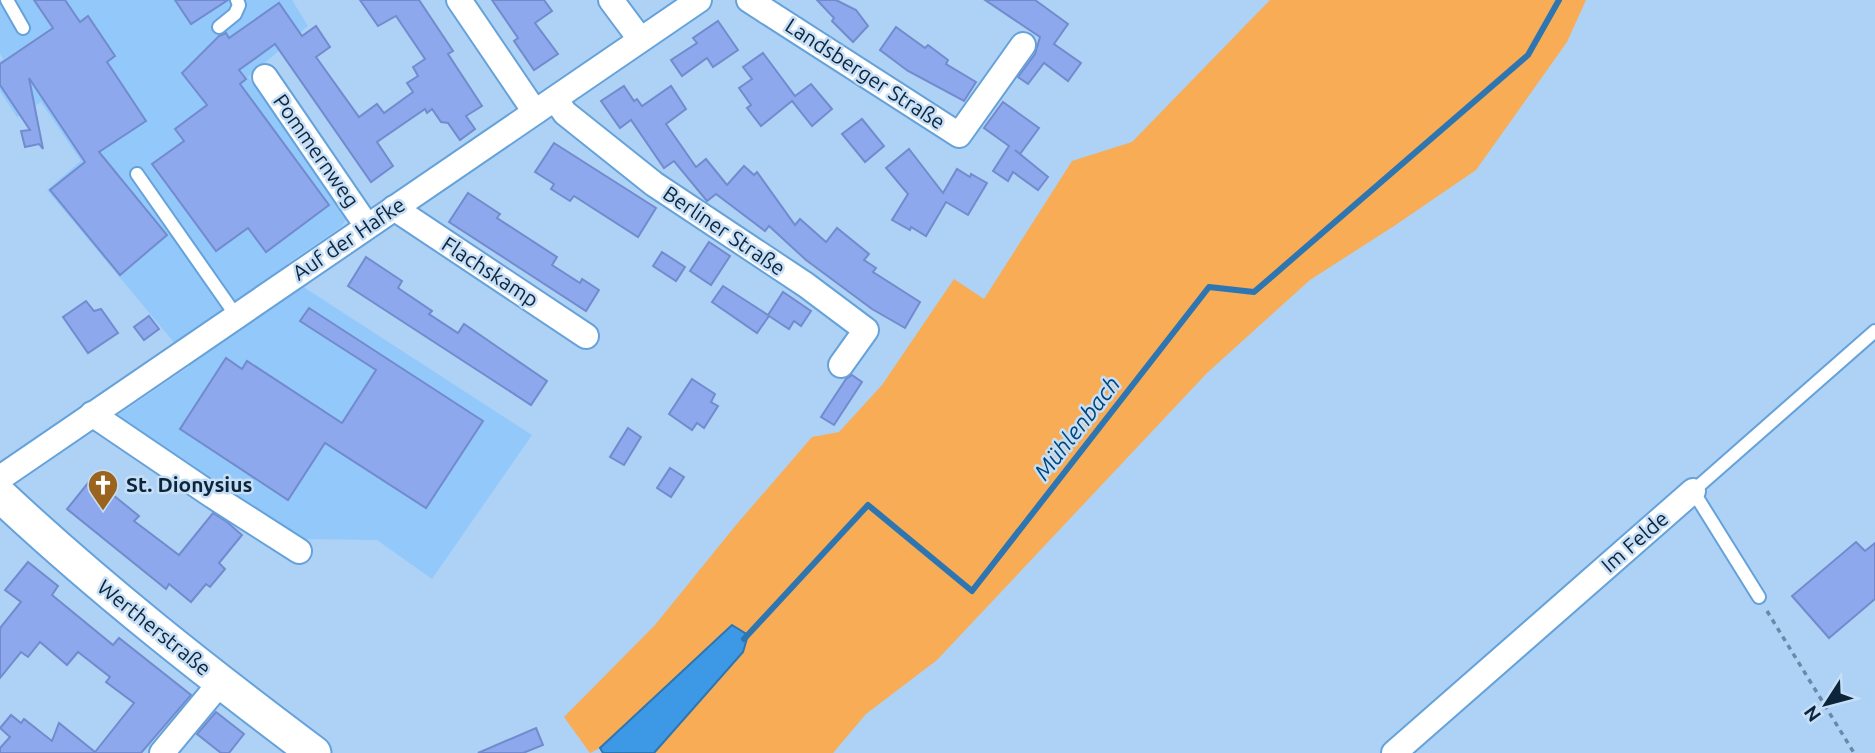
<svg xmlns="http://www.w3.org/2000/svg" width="1875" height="753" font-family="Ubuntu,sans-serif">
  <rect width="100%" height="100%" fill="#aed2f5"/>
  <path fill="#92c8fa" d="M0,0H292L308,26L248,77L350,214L341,227L287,264L305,288L532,435L432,579L377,540L304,539L115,417L190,366L176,345L47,190L81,161L41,102L17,117L0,91V61L3,59L0,53Z"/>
  <path fill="#f7ac55" d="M1270,0H1586L1567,42L1476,170L1394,226L1310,280L1207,373L937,660L866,714L833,753H654L743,652L732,625L600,748L590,753L564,717L655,625L736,525L812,437L839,432L882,385L954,279L984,299L1072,161L1132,142Z"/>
  <path fill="#3d98e5" stroke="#2e76b2" stroke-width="2" d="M732,625L748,635L743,652L654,753H603L600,748Z"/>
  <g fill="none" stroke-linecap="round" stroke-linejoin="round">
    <path stroke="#2e76b2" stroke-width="6" d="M744,639L868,505L972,591L1209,287L1254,292L1528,55L1559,0"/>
  </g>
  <g fill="#8da8ec" stroke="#728bce" stroke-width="2">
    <path d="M34,0H65L80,22L88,16L115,56L107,62L146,121L99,152L167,235L120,275L50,190L85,162L29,78L43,149L39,144L25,147L21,131L30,130L0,85V64L53,28Z"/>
    <path d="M175,0H228L191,24Z"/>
    <path d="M360,0H419L453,51L448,54L482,106L466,116L475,129L460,140L448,123L441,122L432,109L427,113L425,109L377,142L393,166L371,182L275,44L239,70L246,79L240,84L329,205L266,252L248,228L216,251L152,164L184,141L175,129L207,105L182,73L219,36L226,33L229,38L279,3L302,36L316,26L330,47L316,57L359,117L377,104L384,113L413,92L407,83L418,76L413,67L425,59L396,16L378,26Z"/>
    <path d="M492,0H544L552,11L535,23L558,54L534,70L514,41L518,38Z"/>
    <path d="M817,0H836L856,10L868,26L853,42L832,21L834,18Z"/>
    <path d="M985,0H1035L1068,24L1054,44L1081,63L1068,81L1044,63L1028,84L1018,77L1035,54L1040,37Z"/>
    <path d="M718,21L738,50L713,67L707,58L682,76L671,60L697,43L693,38Z"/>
    <path d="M896,27L925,48L928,45L948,60L946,64L976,82L964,101L908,71L880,50Z"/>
    <path d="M763,53L795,96L811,84L832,109L812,126L792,101L761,126L747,108L751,105L739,88L752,79L743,67Z"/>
    <path d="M624,86L634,101L637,99L642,106L671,86L686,109L666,124L696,167L706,159L727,185L744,166L754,175L757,172L795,225L800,219L826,242L837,228L869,254L864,260L876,268L873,272L920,302L905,328L872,309L806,260L769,226L765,231L716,194L707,201L674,161L664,168L631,120L620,128L601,101Z"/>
    <path d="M1003,102L1039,128L1020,154L1015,150L1048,177L1038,190L1013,172L1008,181L993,171L1009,146L984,128Z"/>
    <path d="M862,119L884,146L865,162L842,134Z"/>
    <path d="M554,143L656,208L638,237L574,196L570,201L562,196L551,189L554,184L535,172Z"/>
    <path d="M909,149L943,193L957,169L970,177L971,174L987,183L968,215L946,202L926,236L911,227L910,230L892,220L908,194L886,168Z"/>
    <path d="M468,193L500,214L497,218L557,257L552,265L580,283L582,279L599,290L586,311L449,222Z"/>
    <path d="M709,242L730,256L711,285L690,271Z"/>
    <path d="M662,252L685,267L676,281L653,266Z"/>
    <path d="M366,257L402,281L398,288L432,311L429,314L458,333L464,324L547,381L531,405L348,286Z"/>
    <path d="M723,286L768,315L783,292L811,311L801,326L794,321L789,329L769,316L757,333L712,302Z"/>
    <path d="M86,301L94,311L101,309L118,333L88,353L63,317Z"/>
    <path d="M309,308L483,421L426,508L325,443L288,500L180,429L226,358L242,369L247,361L342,423L376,370L300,321Z"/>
    <path d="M149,316L159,329L144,340L134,327Z"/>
    <path d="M852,375L862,382L834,425L821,417L846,379Z"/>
    <path d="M692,379L715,394L711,402L718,406L704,428L697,423L692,430L669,414Z"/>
    <path d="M628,428L641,437L624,465L610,457Z"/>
    <path d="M670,468L684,477L671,497L657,488Z"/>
    <path d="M92,478L139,516L134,521L179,555L213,513L227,522L242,535L219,563L225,569L210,587L206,584L191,602L169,584L166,589L67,509Z"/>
    <path d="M1856,542L1865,551L1875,543V599L1829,638L1792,596Z"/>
    <path d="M28,562L58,586L52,595L113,645L119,638L191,695L141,753H0V748L10,737L0,728L11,715L21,723L24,719L52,741L59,723L95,752L134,703L106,682L110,677L78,652L67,665L40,642L28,657L21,652L0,678V628L21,602L5,590Z"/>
    <path d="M216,712L244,734L229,753H221L197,734Z"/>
    <path d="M536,728L543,745L523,753H478Z"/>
  </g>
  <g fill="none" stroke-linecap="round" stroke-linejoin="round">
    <g stroke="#66a2da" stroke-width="16">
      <g id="service">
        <path d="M7,0L23,28"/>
        <path d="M219,27L235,14L239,5L237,0"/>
        <path d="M137,174L237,317"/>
        <path d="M1759,597L1693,491L1875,331"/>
      </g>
    </g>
    <g stroke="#66a2da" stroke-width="28">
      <g id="minor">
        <path d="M459,0L535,112"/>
        <path d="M611,0L640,39"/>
        <path d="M749,0L959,135L1023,45"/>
        <path d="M265,77L367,226"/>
        <path d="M555,99L565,113L654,184L806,285L866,330L841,365"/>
        <path d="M394,208L586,336"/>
        <path d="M92,414L213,496L299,551"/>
        <path d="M0,478L699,0"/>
        <path d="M162,753L221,682"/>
        <path d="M1394,753L1693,491"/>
      </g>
    </g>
    <g stroke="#66a2da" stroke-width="37">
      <path id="secondary" d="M0,495C99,588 206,672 314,753"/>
    </g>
    <path stroke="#6989a6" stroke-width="3.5" stroke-dasharray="5 5" stroke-linecap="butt" d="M1767,611L1854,753"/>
    <use href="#service" stroke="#fff" stroke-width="12"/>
    <use href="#minor" stroke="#fff" stroke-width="24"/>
    <use href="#secondary" stroke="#fff" stroke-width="33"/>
  </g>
  <defs>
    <g id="church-pin" transform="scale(1.575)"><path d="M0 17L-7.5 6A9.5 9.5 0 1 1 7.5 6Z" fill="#9b641e" stroke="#c6def6"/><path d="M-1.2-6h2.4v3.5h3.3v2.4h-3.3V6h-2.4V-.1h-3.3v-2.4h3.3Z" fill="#fff"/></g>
  </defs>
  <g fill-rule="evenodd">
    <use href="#church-pin" x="103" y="485"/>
  </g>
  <g text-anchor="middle" stroke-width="5" stroke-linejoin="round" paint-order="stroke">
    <g font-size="21" fill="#0c253b" stroke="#c6def6">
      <text transform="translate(865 74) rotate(33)" y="7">Landsberger Straße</text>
      <text transform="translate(316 151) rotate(55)" y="7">Pommernweg</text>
      <text transform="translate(724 231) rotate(34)" y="7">Berliner Straße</text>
      <text transform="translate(349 239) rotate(-34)" y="7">Auf der Hafke</text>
      <text transform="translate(490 272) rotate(33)" y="7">Flachskamp</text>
      <text transform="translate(1635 542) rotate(-41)" y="7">Im Felde</text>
      <text transform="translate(154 628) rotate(39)" y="7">Wertherstraße</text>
    </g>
    <g font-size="21" font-weight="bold" fill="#0c253b" stroke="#c6def6" text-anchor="start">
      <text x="126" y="492">St. Dionysius</text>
    </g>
    <g font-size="23" font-style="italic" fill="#004779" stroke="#c6def6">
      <text transform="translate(1077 428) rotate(-52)" y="8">Mühlenbach</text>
    </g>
  </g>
  <g transform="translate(1826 704) rotate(234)" stroke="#c6def6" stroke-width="5" paint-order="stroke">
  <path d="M0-5L12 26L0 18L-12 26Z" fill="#0c253b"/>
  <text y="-10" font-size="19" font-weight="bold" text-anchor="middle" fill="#0c253b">N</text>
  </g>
</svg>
